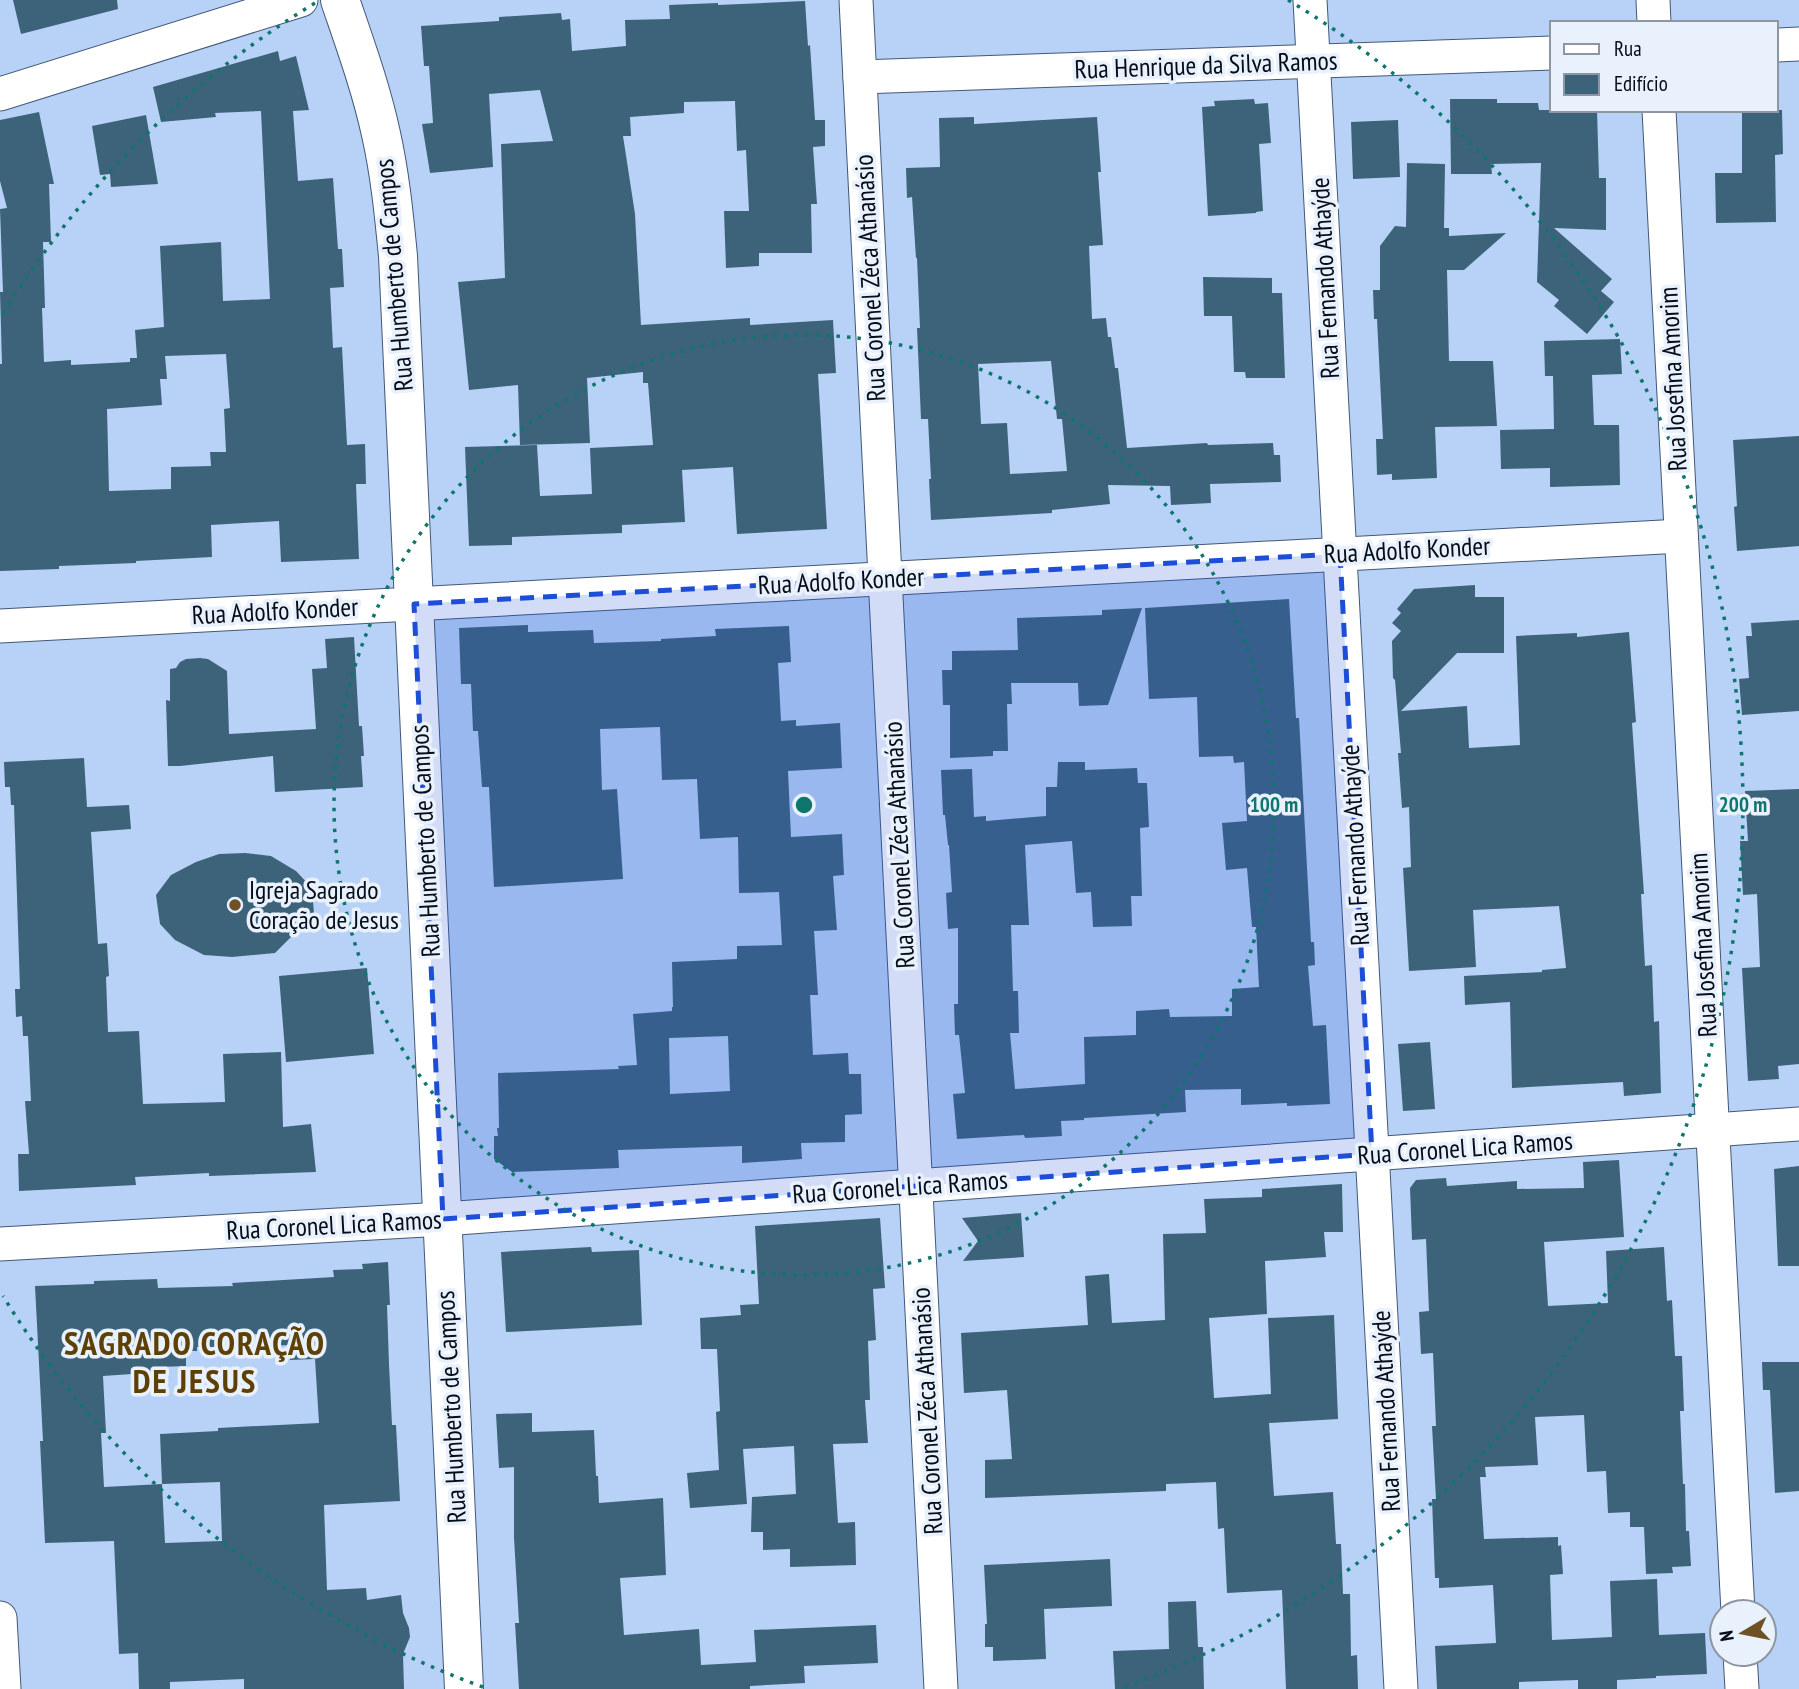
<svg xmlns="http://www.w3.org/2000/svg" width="1799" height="1689" font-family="'PT Sans Narrow',sans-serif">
  <rect width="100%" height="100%" fill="#b8d2f7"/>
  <g fill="#3d637b" fill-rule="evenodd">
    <path d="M13,0H117L118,9L21,34Z"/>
    <path d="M805,1L808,46L810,45L815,120H825V146L813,147L817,204H811L812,253H759V266L726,268L724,211H749L746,150L737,151L735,101L684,102V113L630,117L631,136H623L635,214L641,325L750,318V325L833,320L836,373L818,374L827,529L737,534L733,467L682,470L685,522L622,525V533L512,537V545L469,546L465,447L537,445L540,496L592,494L590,448L653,445L648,383H643V372L587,378L590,443L520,445L518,385L469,390L458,282L505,278L501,144L553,141L540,90L489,94L493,167L430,173L422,124L433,123L429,66H424L421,26L499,21V17L561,13L562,20L570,19L572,51L626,46L625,20L670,19L669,5L718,3V5Z"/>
    <path d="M278,51L280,61L296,56L309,110L293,111L298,181L333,178L338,249H342L344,287L330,288L333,348L342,347L347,445L365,444L366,484H356L359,559L281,562L279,521L211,525L212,557L136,561V563L59,566V569L0,571V364H2L0,292H3L0,209L7,208L0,181V120L39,112L54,184H49L51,242H43L45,308H42L44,362L71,360V365L130,362V358H137L135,330L164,327L160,246L221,242L223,301L270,299L261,111L215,113L216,117L161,122L153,87ZM226,354L230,408L224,409L226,452H210L211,466L171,467V489L109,491L107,409L162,405L160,379H167L165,356Z"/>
    <path d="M1254,99L1255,104L1268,103L1271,143L1259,144L1263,211L1256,212V213L1208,216L1202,107L1215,106L1214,101Z"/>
    <path d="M1450,99H1497V103H1538L1539,110H1597L1599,178H1606V230L1554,228L1612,279L1601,291L1614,302L1587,334L1554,306L1559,300L1537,282L1541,163L1491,164L1492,174H1451Z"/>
    <path d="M1742,110H1782L1783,154L1775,155L1776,222L1716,223L1715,173H1742Z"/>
    <path d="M146,115L158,184L111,187L110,174L100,175L92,126Z"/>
    <path d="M974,117V124L1097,117L1101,172H1098L1103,245L1089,246L1092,319L1106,318L1108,337H1111L1115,368H1118L1127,448L1207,443L1208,445L1273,443L1274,455H1280L1281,482L1210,484L1211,503L1171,505L1170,486L1108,485L1110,504L1052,510V513L931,520L929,479H931L928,419H921L917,328H920L917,258H916L912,197L907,198L906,168L940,167L939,118ZM1051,361L1057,419H1062L1067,471L1010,474L1007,423L981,424L978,364Z"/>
    <path d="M1398,120L1400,177L1353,179L1351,122Z"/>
    <path d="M1407,163L1445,164L1444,228H1449V236L1506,233L1464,270H1447L1449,361H1493L1497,426L1435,427L1437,478L1392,480V474L1377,475L1376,439H1383L1377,319H1374L1373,290H1380V246L1395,226L1406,227Z"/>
    <path d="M1203,277L1272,278V293H1282L1285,378H1246L1245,372H1234L1232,316H1204Z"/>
    <path d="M1620,339L1622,374L1592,375L1594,425H1619L1620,485L1550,487V468L1501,469L1500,430L1554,429L1553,376H1545L1544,341Z"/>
    <path d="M1799,436V546L1737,551L1734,507L1737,506L1733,440Z"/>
    <path d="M1475,585V597H1504V653H1457L1401,711L1467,706L1469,748L1520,745L1516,636L1577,633V637L1629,632L1636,722L1632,723L1644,894H1641L1645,966L1652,965L1654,1022L1659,1021L1661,1093L1624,1096L1623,1082L1512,1088L1510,1002L1465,1005L1464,976L1542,972V970L1566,968L1559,906L1473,910L1476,967L1409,971L1403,868L1411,867L1409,807L1402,808L1398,753H1401L1395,680L1393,678L1392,641L1401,631L1392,623L1401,613L1397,609L1414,589Z"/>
    <path d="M1289,599L1296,718H1299L1311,942H1314L1315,965L1308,966L1313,1026L1326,1025L1330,1104L1287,1106V1103L1241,1105V1089L1185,1090L1186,1112L1084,1118V1120L1061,1121L1062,1136L1025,1138L1024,1135L957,1139L953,1094L965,1093L959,1035H955L954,1004H958V928L948,929L946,893L952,892L949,845H948L945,815H943L941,770L972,769L974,817L986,816V821L1046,816V787H1057L1058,762H1085V770L1137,768L1138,783H1147L1149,827L1140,828L1142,896H1131L1132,926L1093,927L1091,892L1076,893L1072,841L1025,845L1029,925H1011L1013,991H1018L1019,1033H1010L1015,1089L1085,1084L1084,1037L1136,1035V1011L1169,1009L1170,1017L1232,1016V989L1259,987L1256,927H1252L1247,868L1226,870L1222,823L1247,821L1244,762L1234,763L1233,756L1199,757L1197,697L1149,699L1145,608Z"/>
    <path d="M1142,608L1108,705L1079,706L1078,683H1011L1012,704H1007L1008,751H993V756L950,758V705H943L942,670H952V651L1018,650L1017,618L1102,615V610Z"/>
    <path d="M1799,620V711L1742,715L1739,679L1749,678L1746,636H1752L1751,623Z"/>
    <path d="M528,625V632L593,630L594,643L661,641V639L716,636L715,629L789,626L791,662L778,663L781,721L796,720V726L840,723L842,768L788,771L791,837L842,834L844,875L833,876L837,930L814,931L818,995H810L813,1055L848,1053L849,1074H861L862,1114L845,1115V1142L801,1143L802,1159L742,1163V1146L618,1150L619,1168L512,1172L494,1159V1136H498L497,1128H499L498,1073L619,1069L618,1066L637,1065L633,1014L672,1011V1007H673L672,962L737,959V946L782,945L779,892L739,893L738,837L700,839L697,779L662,780L660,727L600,729L602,790L617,789L623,879L494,887L489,787H482L478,731H473L471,684H461L459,628ZM728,1036L730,1091L670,1094L669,1038Z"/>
    <path d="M354,637L359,726H362L364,756H361L363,787L275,792L273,756L180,766H168L166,700L170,701V669L176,668L180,662L186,659L200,658L208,659L227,671L229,734L316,729L312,669L327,668L325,639Z"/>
    <path d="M84,758L87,807L129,805L131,829L91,832L98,944L107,943L109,976L106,977L108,1032L139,1031L143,1104L225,1102L223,1054L281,1052L283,1127L311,1124L316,1172L209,1176V1173L135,1177L136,1185L19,1191L18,1154H29L25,1101H31L28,1036H23L22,1016L16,1017L15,989H20L14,805H11L10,787H5L4,762Z"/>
    <path d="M1799,789V1064L1778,1066L1779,1079L1748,1081L1742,968L1760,967L1757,894L1743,895L1740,841H1748L1745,791Z"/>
    <path d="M245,853L271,856L296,871L312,888L314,914L275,953L232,957L204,955L175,940L160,924L156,895L171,875L196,862L219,854Z"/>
    <path d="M367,968L374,1054L286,1062L279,976Z"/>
    <path d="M1430,1042L1435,1109L1403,1111L1398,1044Z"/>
    <path d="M1619,1160L1624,1237L1544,1242L1548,1306L1608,1303L1606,1251L1664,1247L1667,1301L1672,1300L1675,1356H1682L1684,1411H1680L1683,1484H1685L1686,1531H1689L1691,1566L1672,1567L1673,1573L1646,1574L1644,1527H1630V1512L1608,1513L1606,1471L1587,1472L1584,1415L1535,1417L1538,1465L1485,1467L1486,1477H1480L1484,1539L1558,1537V1546L1561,1545L1563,1574L1550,1575L1552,1640L1612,1637L1610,1581L1657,1579L1659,1635L1705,1633L1707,1674L1656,1676V1678L1617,1680V1689H1578V1680L1519,1682V1689H1437L1435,1646L1496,1643L1493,1585L1439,1588V1578H1435L1432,1499H1436L1432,1426H1436L1433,1353L1421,1354L1419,1312L1429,1311L1426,1239L1412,1240L1410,1188L1416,1180L1446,1178L1447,1186L1517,1181V1189L1584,1188L1583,1162Z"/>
    <path d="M1799,1166V1266H1778L1774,1169Z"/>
    <path d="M1342,1184L1343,1232H1324L1326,1257L1265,1261L1267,1314L1209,1318L1214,1398L1271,1394L1268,1318L1334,1315L1338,1419L1269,1423L1274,1496L1333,1492L1336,1544H1341L1343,1594H1350L1351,1656L1357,1655L1358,1689H1286L1282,1590L1227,1593L1224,1528L1218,1529L1216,1482L1166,1484V1491L985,1498V1460L1012,1459L1007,1390L964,1393L961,1333L1088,1325L1085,1276L1109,1274L1112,1323L1165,1320L1163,1234L1206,1233L1204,1199L1262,1197V1189Z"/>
    <path d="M1021,1213L1024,1257L963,1261L978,1241L962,1218Z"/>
    <path d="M880,1218L885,1288L873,1289L876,1340L868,1341L870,1400H865L868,1443L833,1444L838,1523L855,1522L856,1565L790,1567V1549L763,1550V1532H751L752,1497L796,1494L794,1446L743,1449L747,1504L690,1508L687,1473L719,1470L716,1412L720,1411L717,1349H701L700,1318L741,1315L740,1305L759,1304L755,1226Z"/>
    <path d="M591,1247L592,1252L639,1250L642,1325L506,1332L501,1252Z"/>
    <path d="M388,1262L390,1305H387L389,1364L392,1425H396L400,1501L324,1505L327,1590L366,1588L367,1600L401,1595L403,1613L409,1628L410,1637L403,1654L404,1689H244V1679L170,1682V1689H139L138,1653L119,1654L114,1541L45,1543L40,1441H43L35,1286L94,1284V1281L157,1279L158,1288L233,1286L232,1283L334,1277L333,1270L363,1269L362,1264ZM269,1334V1346L290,1345V1360L315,1359L319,1423L218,1428V1431L160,1434L162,1484L104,1487L101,1433H106L103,1376L160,1372V1367L186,1366V1351H197V1347H215L214,1335ZM220,1482L222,1541L165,1543L162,1484Z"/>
    <path d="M1762,1362H1799V1491L1775,1493L1770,1390H1763Z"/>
    <path d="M532,1413V1432L594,1430L596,1476H598L599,1503L663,1498L666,1575L620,1578L624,1635L699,1629L701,1665L756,1662L754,1630L876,1625L878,1663L804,1666L805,1683L750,1686V1689H519L515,1623H519L514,1538V1467L499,1468L496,1414Z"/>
    <path d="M1110,1559L1112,1606L1044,1609L1046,1659L993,1661V1647H985V1624H987L984,1565Z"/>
    <path d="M1196,1601L1198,1647H1203L1204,1689H1115L1113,1651L1169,1649L1168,1602Z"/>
  </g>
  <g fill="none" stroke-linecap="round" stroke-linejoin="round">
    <g stroke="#425878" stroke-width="35">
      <g id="minor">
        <path d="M856,0L941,1689"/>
        <path d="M1310,0L1401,1689"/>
        <path d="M1653,0L1654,23"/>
        <path d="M1776,45L1799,44"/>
        <path d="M860,77L1552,53"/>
        <path d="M0,94L301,0"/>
        <path d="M1659,110L1738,1612"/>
        <path d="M0,626L1681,536"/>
        <path d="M0,1244L443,1219L1799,1124"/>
        <path d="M0,1618L4,1689"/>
        <path d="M1740,1654L1742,1689"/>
      </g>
    </g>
    <g stroke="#425878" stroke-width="40">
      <path id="major" d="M340,0C355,44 371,88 381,134C390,174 394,215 398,256L464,1689"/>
    </g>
    <use href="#minor" stroke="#fff" stroke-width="33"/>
    <use href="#major" stroke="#fff" stroke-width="38"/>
  </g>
  <path fill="#1d4ed8" fill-opacity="0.2" stroke="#1d4ed8" stroke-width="5" stroke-dasharray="14 9" stroke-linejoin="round" d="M1340,554L1372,1154L443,1219L414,604Z"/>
  <g fill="none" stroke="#0f766e" stroke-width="3.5" stroke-dasharray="3.5 7">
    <circle cx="804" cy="805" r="470"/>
    <path d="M483 1687A939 939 0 0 1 3 1296M3 314A939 939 0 0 1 320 0M1288 0A939 939 0 0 1 1125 1687"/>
  </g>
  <circle fill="#6e5225" stroke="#e9f1fd" stroke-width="2.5" cx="235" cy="905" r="7"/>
  <g text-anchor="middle" stroke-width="7" stroke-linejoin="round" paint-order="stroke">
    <g font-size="26" fill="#050d19" stroke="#e9f1fd">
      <text transform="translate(1206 65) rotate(-2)" y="9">Rua Henrique da Silva Ramos</text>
      <text transform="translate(394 275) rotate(-95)" y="9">Rua Humberto de Campos</text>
      <text transform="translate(870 278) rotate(-93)" y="9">Rua Coronel Zéca Athanásio</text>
      <text transform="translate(1325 278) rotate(-93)" y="9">Rua Fernando Athaýde</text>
      <text transform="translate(1673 379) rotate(-93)" y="9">Rua Josefina Amorim</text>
      <text transform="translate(1407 550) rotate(-3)" y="9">Rua Adolfo Konder</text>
      <text transform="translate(841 581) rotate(-3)" y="9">Rua Adolfo Konder</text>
      <text transform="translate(275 611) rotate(-3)" y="9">Rua Adolfo Konder</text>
      <text transform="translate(425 841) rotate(-93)" y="9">Rua Humberto de Campos</text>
      <text transform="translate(899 845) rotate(-93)" y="9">Rua Coronel Zéca Athanásio</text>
      <text transform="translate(1355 845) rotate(-93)" y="9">Rua Fernando Athaýde</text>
      <text transform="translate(1703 945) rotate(-93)" y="9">Rua Josefina Amorim</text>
      <text transform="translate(1465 1148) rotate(-4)" y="9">Rua Coronel Lica Ramos</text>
      <text transform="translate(900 1187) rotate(-4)" y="9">Rua Coronel Lica Ramos</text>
      <text transform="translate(334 1225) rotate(-3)" y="9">Rua Coronel Lica Ramos</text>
      <text transform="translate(451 1407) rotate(-93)" y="9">Rua Humberto de Campos</text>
      <text transform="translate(927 1411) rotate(-93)" y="9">Rua Coronel Zéca Athanásio</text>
      <text transform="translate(1386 1411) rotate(-93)" y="9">Rua Fernando Athaýde</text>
    </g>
    <g font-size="26" fill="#050d19" stroke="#e9f1fd" text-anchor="start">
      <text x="249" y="899">Igreja Sagrado<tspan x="249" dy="30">Coração de Jesus</tspan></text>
    </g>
    <g font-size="33" font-weight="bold" letter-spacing="2" fill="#5e4004" stroke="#e9f1fd">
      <text x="195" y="1355">SAGRADO CORAÇÃO<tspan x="195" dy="38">DE JESUS</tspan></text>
    </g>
  </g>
  <circle cx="804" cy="805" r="10" fill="#0f766e" stroke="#e9f1fd" stroke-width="3.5"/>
  <g font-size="21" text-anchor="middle" font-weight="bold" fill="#0f766e" stroke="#e9f1fd" stroke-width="7" stroke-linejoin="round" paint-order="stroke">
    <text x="1274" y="812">100 m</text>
    <text x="1743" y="812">200 m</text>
  </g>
  <rect x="1550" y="21" width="228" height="91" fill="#e9f1fd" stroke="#8e96a2" stroke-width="2"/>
  <rect x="1564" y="44" width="35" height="10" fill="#ffffff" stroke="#8e96a2" stroke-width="2"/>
  <text x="1614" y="56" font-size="21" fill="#050d19">Rua</text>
  <rect x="1564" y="74" width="35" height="21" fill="#3d637b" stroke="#8e96a2" stroke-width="2"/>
  <text x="1614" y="91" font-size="21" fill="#050d19">Edifício</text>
  <g transform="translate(1743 1633) rotate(260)"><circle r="33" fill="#e9f1fd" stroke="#8e96a2" stroke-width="2"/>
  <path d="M0-5L12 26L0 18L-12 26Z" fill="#6e5225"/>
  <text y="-10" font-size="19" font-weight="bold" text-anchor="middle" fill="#050d19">N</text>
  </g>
</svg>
